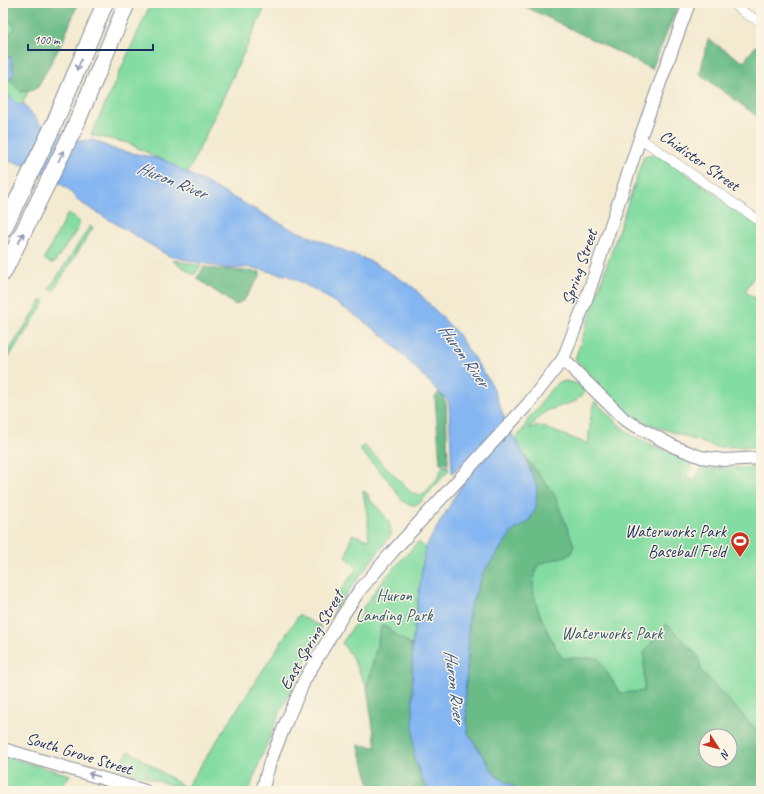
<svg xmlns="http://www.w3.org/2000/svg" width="764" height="794" font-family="Caveat,sans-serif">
  <rect width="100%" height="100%" fill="#fcf5e5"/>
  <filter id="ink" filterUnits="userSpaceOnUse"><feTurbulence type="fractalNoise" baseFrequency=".025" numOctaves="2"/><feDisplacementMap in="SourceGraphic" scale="8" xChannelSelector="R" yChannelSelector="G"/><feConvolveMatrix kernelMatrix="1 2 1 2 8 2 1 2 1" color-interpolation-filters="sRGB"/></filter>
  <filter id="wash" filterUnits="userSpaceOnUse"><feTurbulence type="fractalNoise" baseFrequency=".012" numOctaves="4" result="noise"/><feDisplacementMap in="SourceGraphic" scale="16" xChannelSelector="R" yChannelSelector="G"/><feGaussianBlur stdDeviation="0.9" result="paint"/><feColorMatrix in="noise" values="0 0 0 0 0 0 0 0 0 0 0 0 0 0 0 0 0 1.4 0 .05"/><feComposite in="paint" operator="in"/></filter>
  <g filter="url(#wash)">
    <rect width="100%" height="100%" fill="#f3ead0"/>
    <g fill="#83dca1" stroke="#4f8680" fill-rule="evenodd">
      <path d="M3,3L49,42L23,103L20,106L3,90L14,73L11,58L3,56Z"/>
      <path d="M151,3H267L188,173L128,143L91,135Z"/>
      <path d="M657,153L761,226V264L745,292L761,302V447H715L630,417L575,359L644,156Z"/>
      <path d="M68,213L79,221L78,228L55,262L51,263L44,259Z"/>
      <path d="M90,226L93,228L53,291L49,289Z"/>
      <path d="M172,260L201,266L194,275Z"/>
      <path d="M42,300L45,302L3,366V360Z"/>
      <path d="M566,381L578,384L585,392L576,401L546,411L529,428L540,426L588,444L591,416L595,401L618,424L633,436L690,462L691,466L686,478L695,481L702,466L709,469L761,467V791H520L512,532L529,521L524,455L515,440L524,428L530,416L537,409L551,389L558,383ZM706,736H730V760H706Z"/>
      <path d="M364,445L412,493L423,495L437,479L443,466H448V471L419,504L414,505L407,504L402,500L387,479L360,450Z"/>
      <path d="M363,491L368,494L369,499C379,510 392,519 391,535L337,606L334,608L328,607L357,568L346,557L352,534L369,540L368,520Z"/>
      <path d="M418,542L425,548L412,646L382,624L367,688L352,657L342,643L364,611L362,609L384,579Z"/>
      <path d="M299,615L317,625L319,624L321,628L320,633C292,683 268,736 249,791H190L117,768L129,751L186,788Z"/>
      <path d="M3,756L70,775L59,791H3Z"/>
    </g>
    <g fill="#6abc87" stroke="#427672" fill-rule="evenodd">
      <path d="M3,3H78L63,41L37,88L21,92L12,83L11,58L3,48V40L15,28L3,12Z"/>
      <path d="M518,3H679L652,69Z"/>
      <path d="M708,39L743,62L761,40V119L700,74Z"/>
      <path d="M204,267L216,269L260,272V276L244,300L235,305L197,278Z"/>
      <path d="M438,393H440L446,402L448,464L440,463L435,397Z"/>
      <path d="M524,455L554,494L574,545L571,554L539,564C537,568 535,572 534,576C529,599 550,638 562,658H598L620,693L644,691V653L666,623L698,656L702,672L761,735V791H520L495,775L468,733L465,694L468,655L469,610L483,573L512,532L529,521L537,486ZM706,736H730V760H706Z"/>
      <path d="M382,624L412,646L414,701L424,784L430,791H372L358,745L376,747L367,688Z"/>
    </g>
    <g fill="#84b6f1" stroke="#5072a8">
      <path d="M3,56L11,58L14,73L3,88Z"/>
      <path d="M3,90L20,106L23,103L41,125L80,141L93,140L113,149L164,160L289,228L374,263L413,287L456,332L492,385L507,425L524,455L537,486L536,508L529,521L512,532L483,573L469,610L468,655L465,694L468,733L495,775L520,791H430L424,784L414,758L412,646L425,548L483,448L452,473L449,402L385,337L355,315L317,291L289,276L250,267L229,269L169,256L80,202L68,189L51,177L33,168L11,161L3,169Z"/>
    </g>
  </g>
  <g filter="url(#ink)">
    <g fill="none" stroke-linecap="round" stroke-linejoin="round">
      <g stroke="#878c97" stroke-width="10">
        <g id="street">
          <path d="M734,3C742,11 749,18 761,20"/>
          <path d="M640,138L761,222"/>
        </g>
      </g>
      <g stroke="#878c97" stroke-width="14">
        <g id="secondary">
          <path d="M563,359L625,420L675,447L701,457L724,460L761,458"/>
          <path d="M3,749L145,791"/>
          <path d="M262,791L270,762L287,720L305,679L343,615L359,591L393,551L528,404L563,359L586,300L640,138L689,3"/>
        </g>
      </g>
      <g stroke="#878c97" stroke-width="18">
        <g id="highway">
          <path d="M3,230L55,122L105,3"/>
          <path d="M3,273L74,129L127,3"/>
        </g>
      </g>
      <use href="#street" stroke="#fff" stroke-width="9"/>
      <use href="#secondary" stroke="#fff" stroke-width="12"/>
      <use href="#highway" stroke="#fff" stroke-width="16"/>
    </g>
    <defs><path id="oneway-shaft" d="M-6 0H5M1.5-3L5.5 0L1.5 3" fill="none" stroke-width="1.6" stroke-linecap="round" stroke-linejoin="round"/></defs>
    <g stroke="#8d97ae">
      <use href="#oneway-shaft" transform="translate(79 65) rotate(113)"/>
      <use href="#oneway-shaft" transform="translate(61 156) rotate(-65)"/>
      <use href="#oneway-shaft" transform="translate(21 238) rotate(-64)"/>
      <use href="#oneway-shaft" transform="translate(94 775) rotate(-164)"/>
    </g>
  </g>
  <defs>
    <g id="stadium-pin" transform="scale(1)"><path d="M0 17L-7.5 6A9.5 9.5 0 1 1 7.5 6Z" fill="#c8321e" stroke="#fcf5e5"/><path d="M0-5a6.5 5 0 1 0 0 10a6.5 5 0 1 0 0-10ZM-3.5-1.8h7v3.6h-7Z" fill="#fff"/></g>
  </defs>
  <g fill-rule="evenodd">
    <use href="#stadium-pin" x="740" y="541"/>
  </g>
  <g text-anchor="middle" stroke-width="3" stroke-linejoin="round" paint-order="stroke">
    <g font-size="17" fill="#1b2f5e" stroke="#fcf5e5">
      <text transform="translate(700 160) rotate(35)" y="6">Chidister Street</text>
      <text transform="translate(579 267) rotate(-71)" y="6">Spring Street</text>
      <text transform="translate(311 640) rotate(-60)" y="6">East Spring Street</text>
      <text transform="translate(79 753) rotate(17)" y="6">South Grove Street</text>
    </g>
    <g font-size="17" fill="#1b2f5e" stroke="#fcf5e5" text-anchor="end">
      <text x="726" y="537">Waterworks Park<tspan x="726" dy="20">Baseball Field</tspan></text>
    </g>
    <g font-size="17" fill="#355a6f" stroke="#fcf5e5">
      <text x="394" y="601">Huron<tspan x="394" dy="20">Landing Park</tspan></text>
      <text x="612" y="639">Waterworks Park</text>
    </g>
    <g font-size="18" font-style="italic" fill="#3a588a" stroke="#fcf5e5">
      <text transform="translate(172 180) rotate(22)" y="6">Huron River</text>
      <text transform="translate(464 355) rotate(54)" y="6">Huron River</text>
      <text transform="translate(455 686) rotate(83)" y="6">Huron River</text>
    </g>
  </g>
  <rect width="764" height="794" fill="none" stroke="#fcf5e5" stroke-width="16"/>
  <g transform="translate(718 748) rotate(126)"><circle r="19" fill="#fcf5e5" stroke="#a2a6af"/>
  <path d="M0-3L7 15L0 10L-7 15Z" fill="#c8321e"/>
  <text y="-6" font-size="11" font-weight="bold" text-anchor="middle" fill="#1b2f5e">N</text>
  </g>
  <path d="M28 44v6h125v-6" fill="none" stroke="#1b2f5e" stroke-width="2"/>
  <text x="34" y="44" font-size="12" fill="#1b2f5e" stroke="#fcf5e5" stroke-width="3" paint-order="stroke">100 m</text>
</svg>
